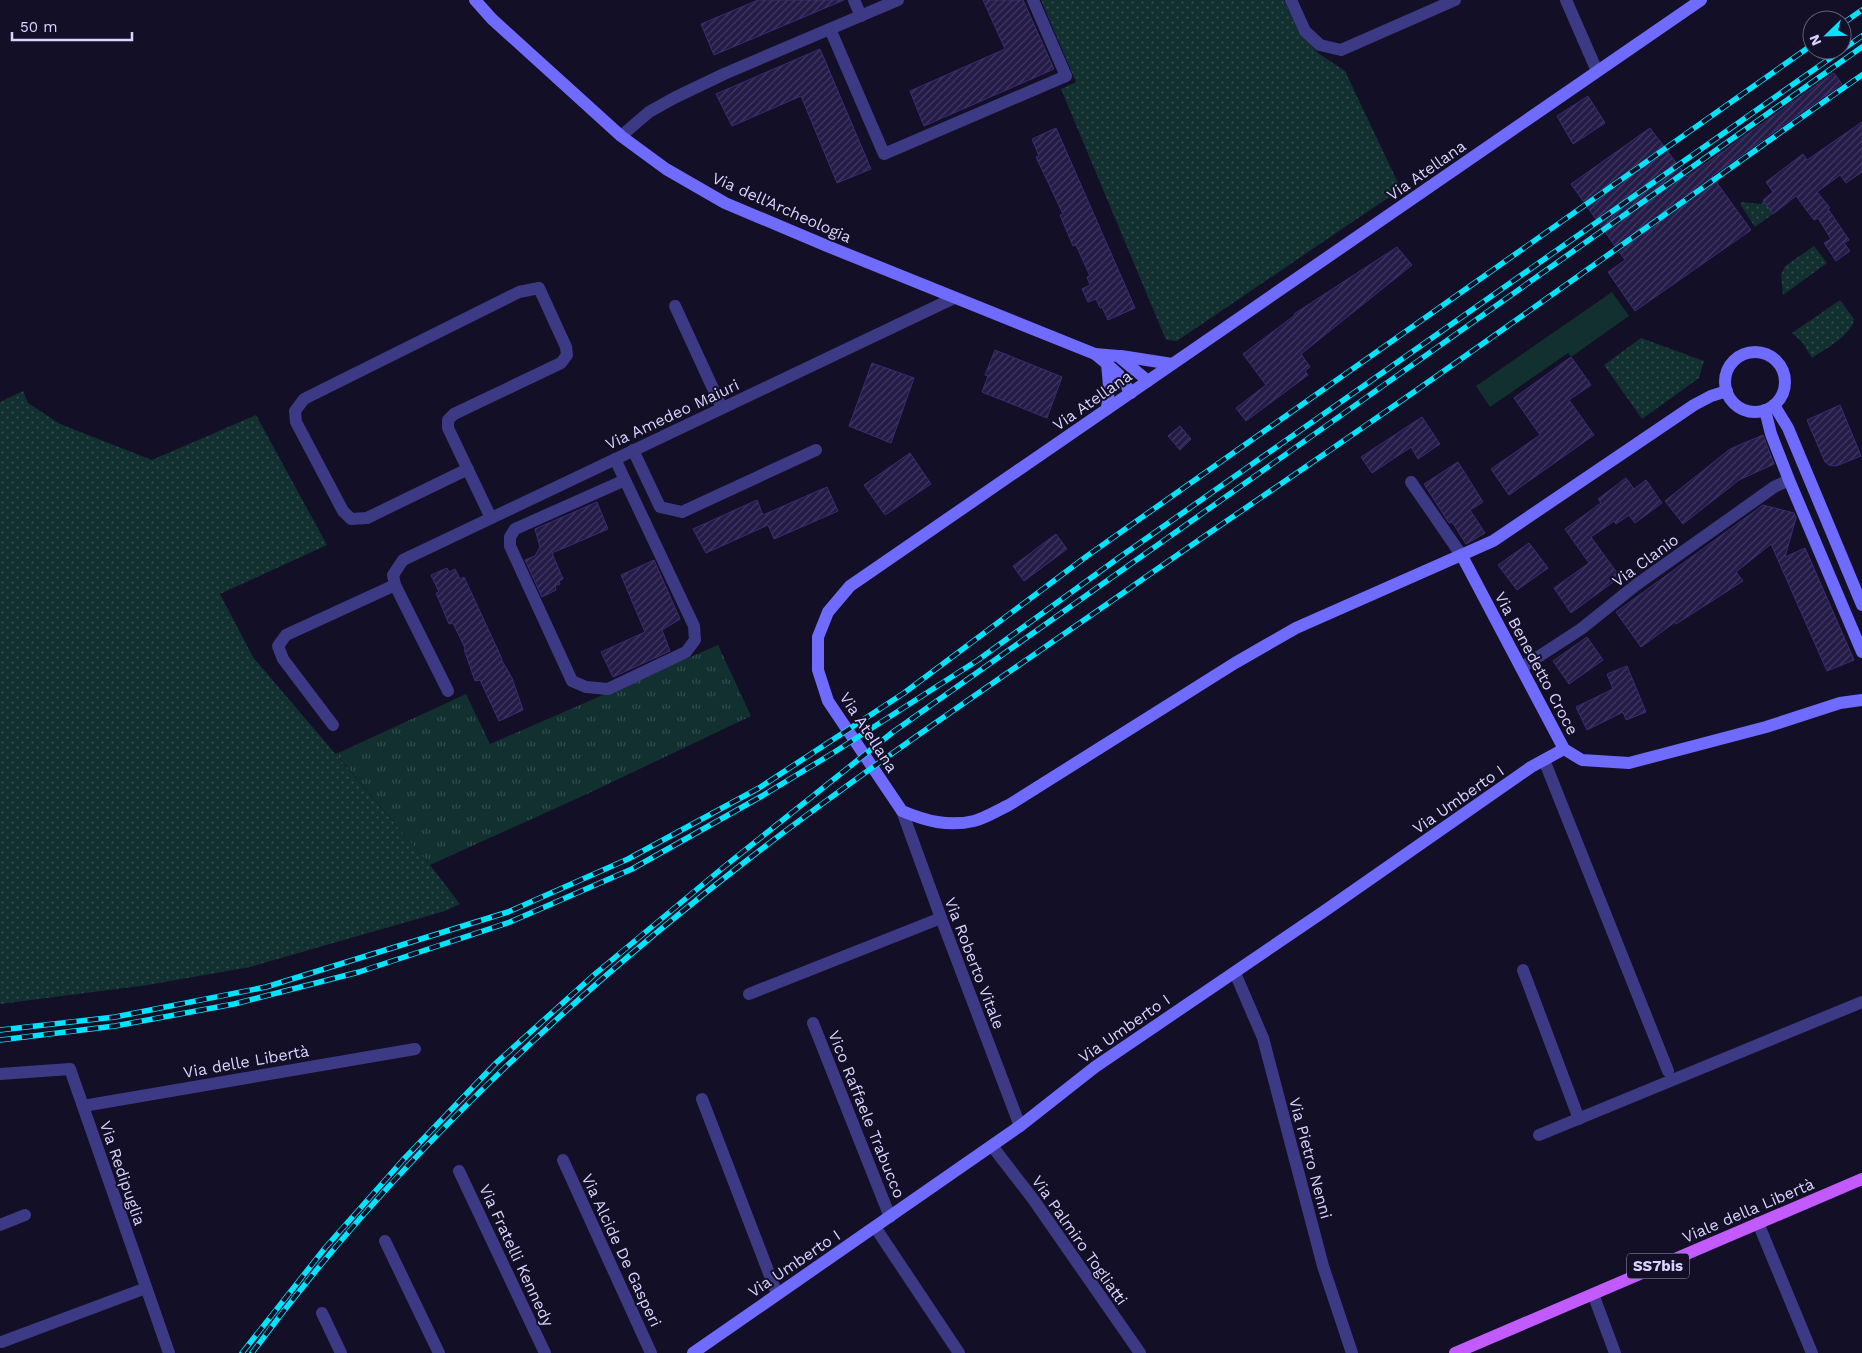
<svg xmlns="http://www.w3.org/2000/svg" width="1862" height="1353" font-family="'Work Sans',sans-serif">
  <defs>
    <pattern id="grass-dots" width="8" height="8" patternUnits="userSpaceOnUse" patternTransform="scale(1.25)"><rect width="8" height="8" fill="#12302f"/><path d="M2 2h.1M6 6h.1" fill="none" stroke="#344d4e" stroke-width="1.8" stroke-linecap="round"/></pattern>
    <pattern id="park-tufts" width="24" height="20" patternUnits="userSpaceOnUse" patternTransform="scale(1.25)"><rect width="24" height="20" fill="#12302f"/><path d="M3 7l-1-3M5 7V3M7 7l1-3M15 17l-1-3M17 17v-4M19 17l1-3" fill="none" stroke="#344d4e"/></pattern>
    <pattern id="building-hatch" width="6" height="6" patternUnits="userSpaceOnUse" patternTransform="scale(1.25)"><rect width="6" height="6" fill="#241b47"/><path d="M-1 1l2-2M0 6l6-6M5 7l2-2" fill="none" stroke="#433b63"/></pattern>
  </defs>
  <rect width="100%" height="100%" fill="#130f26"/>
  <g fill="url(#grass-dots)">
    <path d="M1041,0H1284L1298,30L1318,53L1345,71L1401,189L1177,341L1166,340L1061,89L1076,82Z"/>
    <path d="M1764,201L1773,214L1755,227L1740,204L1742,202L1761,204Z"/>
    <path d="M1814,246L1827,263L1783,295L1781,275L1785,266Z"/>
    <path d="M1840,300L1854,319C1852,335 1825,349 1812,358L1802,342L1792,333Z"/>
    <path d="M1641,338L1704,361L1699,378L1642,419L1604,365Z"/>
    <path d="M23,391L28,403L60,424L152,460L256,415L327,545L220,594L253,657L430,865L460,904L445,911L250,967L148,985L0,1004V402Z"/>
  </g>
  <path fill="url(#park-tufts)" d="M718,645L751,716L585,795L430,865L336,754L466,694L490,744Z"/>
  <path fill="#12302f" d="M1612,292L1629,316L1571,357L1568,353L1490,407L1476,386Z"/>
  <g fill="url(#building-hatch)" stroke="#3b2d73">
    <path d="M758,0H844L714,55L701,24Z"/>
    <path d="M983,0H1023L1054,69L924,126L910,91L1005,49Z"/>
    <path d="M820,49L871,169L837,183L801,96L732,126L716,94Z"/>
    <path d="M1834,73L1842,84L1712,176L1751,230L1635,311L1608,272L1625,260L1571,184L1650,128L1687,177Z"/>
    <path d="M1588,96L1605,123L1573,144L1557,116Z"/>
    <path d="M1862,122V172L1846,183L1840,175L1817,192L1830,208L1828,209L1849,240L1844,243L1850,251L1836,261L1824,243L1831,239L1818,218L1814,220L1796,196L1773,214L1763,200L1773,192L1766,182L1803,154L1807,160Z"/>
    <path d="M1056,128L1135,308L1108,320L1102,307L1100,308L1096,299L1088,302L1082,289L1090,285L1087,277L1090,276L1076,245L1073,246L1060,215L1063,214L1036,157L1039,156L1032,139Z"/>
    <path d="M1397,247L1412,265L1301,354L1310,367L1305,371L1308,375L1246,421L1236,408L1266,385L1243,354L1295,315L1294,314Z"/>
    <path d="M995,350L1062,377L1047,418L982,392L988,376L985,375Z"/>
    <path d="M1571,357L1591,385L1569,400L1594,435L1509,495L1491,469L1540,435L1514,398Z"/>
    <path d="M872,363L914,378L891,443L849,426Z"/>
    <path d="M1840,405L1861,456L1836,466L1829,465L1825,462L1807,420Z"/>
    <path d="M1422,417L1440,444L1418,459L1411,447L1372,473L1361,457Z"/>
    <path d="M1180,426L1191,439L1180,450L1168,436Z"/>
    <path d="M1763,435L1774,464L1739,480L1683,524L1665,501L1730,449Z"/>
    <path d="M910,453L931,484L885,515L864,485Z"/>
    <path d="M1458,462L1483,502L1470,510L1485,533L1466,544L1452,522L1449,523L1424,484Z"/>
    <path d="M1626,478L1634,489L1646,480L1662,503L1635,523L1629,515L1616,524L1614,521L1591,537L1620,577L1571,613L1554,588L1589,563L1565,529L1601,503L1598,499Z"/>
    <path d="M827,487L838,511L774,539L768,525L706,553L693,529L757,500L763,515Z"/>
    <path d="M597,502L608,529L552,553L563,579L559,581L560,584L555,586L556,590L542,597L525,560L535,556L540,547L535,529Z"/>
    <path d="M1763,505L1794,513L1796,518L1785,557L1805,548L1854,660L1827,671L1771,544L1736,572L1743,581L1676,624L1675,622L1641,647L1616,612Z"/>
    <path d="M1056,534L1067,549L1024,581L1013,566Z"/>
    <path d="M1529,543L1548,568L1517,590L1498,565Z"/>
    <path d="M654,560L680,619L662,630L670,651L613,677L601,652L645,632L621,575Z"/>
    <path d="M447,568L449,572L455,569L460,579L464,577L502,659H501L512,678L523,710L499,721L480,680L475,681L464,649L465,648L453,623L449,624L436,593L439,592L431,575Z"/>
    <path d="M1587,637L1603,660L1569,684L1553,661Z"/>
    <path d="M1627,666L1646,712L1626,720L1623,712L1587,730L1576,707L1613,689L1607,674Z"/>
  </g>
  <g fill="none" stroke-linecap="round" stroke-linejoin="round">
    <g stroke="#3d3a85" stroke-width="12">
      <path d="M854,0L861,16"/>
      <path d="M1291,0L1305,31L1320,45L1341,50L1455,0"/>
      <path d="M1566,0L1597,71"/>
      <path d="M830,29L884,154L1066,76L1033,0"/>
      <path d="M621,136L649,112L674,98L724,74L898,0"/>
      <path d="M675,306L722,408"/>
      <path d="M633,450L660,507L682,512L816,450"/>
      <path d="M615,459L694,626L695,640L686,652L608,689L586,687L572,681L510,546V537L515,529L625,480"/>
      <path d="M468,469L367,518L351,519L343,511L296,422L295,411L304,399L519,292L539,288L566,347L567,355L561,363L454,414L448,420V428L491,518"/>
      <path d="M1411,482L1462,556"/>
      <path d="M1521,668L1581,629L1636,585L1774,487L1789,480"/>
      <path d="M448,691L395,585L393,575L403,560L954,298"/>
      <path d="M333,725L283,659L278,646L286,635L395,585"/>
      <path d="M1544,760L1668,1071"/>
      <path d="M902,811L941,918L1020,1126"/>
      <path d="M1523,970L1579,1119"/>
      <path d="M1235,973L1263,1038L1323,1266L1352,1353"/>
      <path d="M749,994L941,918"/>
      <path d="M813,1023L890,1217"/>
      <path d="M0,1074L70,1069L169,1353"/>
      <path d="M702,1099L777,1294"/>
      <path d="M83,1106L415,1049"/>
      <path d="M1539,1135L1862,1002"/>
      <path d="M992,1146L1033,1199L1140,1353"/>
      <path d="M563,1160L651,1353"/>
      <path d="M459,1171L545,1353"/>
      <path d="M1758,1223L1812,1353"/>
      <path d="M0,1225L25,1215"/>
      <path d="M875,1227L959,1353"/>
      <path d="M385,1241L439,1353"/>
      <path d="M1593,1294L1615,1353"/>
      <path d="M322,1313L341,1353"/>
      <path d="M2,1342L146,1288"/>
    </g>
    <g stroke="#6f6bff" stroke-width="12">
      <path d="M475,0L492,19L621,136L666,169L725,203L827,246L1095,354L1118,356L1148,381"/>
      <path d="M1701,0L850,586L828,612L818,637V670L828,701L902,811C926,821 948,827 974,821C986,818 998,810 1009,805L1235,663L1296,628L1493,541L1694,405L1711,396L1727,391"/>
      <circle cx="1755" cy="382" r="30"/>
      <path d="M1095,354L1107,364L1109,386L1107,409"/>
      <path d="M1121,356L1172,364"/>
      <path d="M1107,364L1119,375L1131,393"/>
      <path d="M1774,405L1788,428L1862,605"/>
      <path d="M1765,410L1771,434L1789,480L1862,652"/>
      <path d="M1462,556L1564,749L1582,760L1629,763L1766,727L1840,703L1862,700"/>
      <path d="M693,1353L1020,1126L1095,1067L1323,912L1531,767L1564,749"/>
    </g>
    <path stroke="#c25bff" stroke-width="12" d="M1455,1353L1862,1179"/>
    <g stroke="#00e5ff" stroke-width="5.5">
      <g id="rail">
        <path d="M1842,24L1862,10"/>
        <path d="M0,1030L115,1017L266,987L508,912L628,859L759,788L904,693L1087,556L1812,45"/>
        <path d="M0,1040L115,1026L234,1004L359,972L510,922L632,869L762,796L833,753L978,660L1117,559L1862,36"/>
        <path d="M242,1353L325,1248L403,1160L496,1063L595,974L725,866L893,732L1862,47"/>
        <path d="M252,1353C393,1161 571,995 759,851C877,761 1001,678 1123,593C1202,537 1283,483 1362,428C1530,312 1695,192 1862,75"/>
      </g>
    </g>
    <use href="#rail" stroke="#130f26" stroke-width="4" stroke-dasharray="11" stroke-linecap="butt"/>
  </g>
  <g text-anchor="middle" stroke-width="4" stroke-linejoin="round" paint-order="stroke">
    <rect fill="#130f26" stroke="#9e99be" stroke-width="1" x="1627" y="1253.5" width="62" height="25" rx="4"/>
    <g font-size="15" font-weight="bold" fill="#d9d4ff">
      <text x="1658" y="1271">SS7bis</text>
    </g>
    <g font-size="16" fill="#d9d4ff" stroke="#130f26">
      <text transform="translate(1426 170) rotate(-35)" y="6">Via Atellana</text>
      <text transform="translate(782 207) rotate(24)" y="6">Via dell'Archeologia</text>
      <text transform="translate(1092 400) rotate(-35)" y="6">Via Atellana</text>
      <text transform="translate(672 414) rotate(-25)" y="6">Via Amedeo Maiuri</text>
      <text transform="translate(1645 560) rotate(-36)" y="6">Via Clanio</text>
      <text transform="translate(1537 663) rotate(62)" y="6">Via Benedetto Croce</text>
      <text transform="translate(869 732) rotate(57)" y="6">Via Atellana</text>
      <text transform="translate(1458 799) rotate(-35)" y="6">Via Umberto I</text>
      <text transform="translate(975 963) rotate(69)" y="6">Via Roberto Vitale</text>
      <text transform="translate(1124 1028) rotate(-35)" y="6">Via Umberto I</text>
      <text transform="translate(246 1061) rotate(-10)" y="6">Via delle Libertà</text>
      <text transform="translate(867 1114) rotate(68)" y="6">Vico Raffaele Trabucco</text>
      <text transform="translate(1311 1158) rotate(75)" y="6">Via Pietro Nenni</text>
      <text transform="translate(123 1173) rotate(71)" y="6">Via Redipuglia</text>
      <text transform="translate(1748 1210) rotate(-23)" y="6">Viale della Libertà</text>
      <text transform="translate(1080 1240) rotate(55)" y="6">Via Palmiro Togliatti</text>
      <text transform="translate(622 1250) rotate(65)" y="6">Via Alcide De Gasperi</text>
      <text transform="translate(517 1255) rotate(65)" y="6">Via Fratelli Kennedy</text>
      <text transform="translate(794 1263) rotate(-34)" y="6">Via Umberto I</text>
    </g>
  </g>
  <g transform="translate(1827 35) rotate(247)"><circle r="24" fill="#130f26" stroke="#625e7d"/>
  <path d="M0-4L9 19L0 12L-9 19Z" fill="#00e5ff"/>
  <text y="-8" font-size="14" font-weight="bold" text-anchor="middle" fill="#d9d4ff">N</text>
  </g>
  <path d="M12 32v8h120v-8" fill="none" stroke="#d9d4ff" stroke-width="2.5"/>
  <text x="20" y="32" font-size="15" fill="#d9d4ff" stroke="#130f26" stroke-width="4" paint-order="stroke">50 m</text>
</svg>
